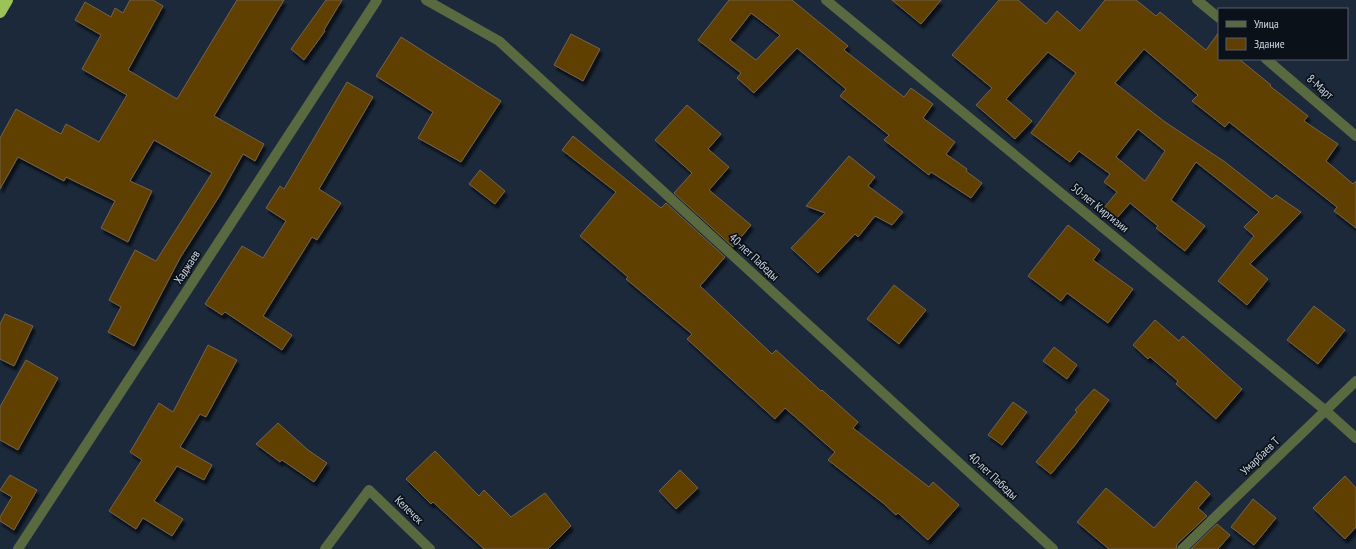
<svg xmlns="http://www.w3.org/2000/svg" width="1356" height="549" font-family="'PT Sans Narrow',sans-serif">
  <defs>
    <filter id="shadow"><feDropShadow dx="2.5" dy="4.5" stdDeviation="1" flood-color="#0009"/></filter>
  </defs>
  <rect width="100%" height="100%" fill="#1b293a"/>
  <g fill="#603f03" stroke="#73634e" fill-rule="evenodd" filter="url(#shadow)">
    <path d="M130,0H153L163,6L128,70L177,99L237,0H284L214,116L264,144L255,161L243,154L220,195L180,258L134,346L108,332L121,307L109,300L135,250L156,261L212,173L154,140L130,181L152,191L128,242L101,228L115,201L66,177L64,181L18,157L0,189V138L16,109L61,134L66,124L99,142L127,95L82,69L101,35L75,20L85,2L111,17L115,8L123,13Z"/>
    <path d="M326,0H342L324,30L325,31L304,60L291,49Z"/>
    <path d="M729,0H792L848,46L844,50L904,97L911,88L933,104L923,118L955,142L946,154L967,169L966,171L982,183L971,198L931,172L929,175L884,140L889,135L840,96L846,89L797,48L754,93L737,78L741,73L698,40ZM751,13L780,35L756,60L730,40Z"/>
    <path d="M892,0H941L921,24Z"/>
    <path d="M999,0H1018L1046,24L1057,11L1080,31L1105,0H1136L1156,16L1160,12L1206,50L1219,32V59H1239L1271,85L1270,86L1308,116L1304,121L1338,144L1326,161L1353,184L1356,181V228L1334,211L1337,207L1229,122L1225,127L1192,101L1198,95L1144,49L1115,83L1165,122L1225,162L1272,199L1276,195L1301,212L1250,264L1268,279L1247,305L1218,281L1254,236L1244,227L1259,212L1196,162L1171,200L1205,226L1185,251L1156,228L1158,226L1130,203L1116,219L1103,209L1117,192L1104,182L1110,174L1079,151L1070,162L1031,133L1076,73L1048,52L1006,99L1032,121L1015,139L976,105L992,88L952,55ZM1138,129L1165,151L1145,181L1116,157Z"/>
    <path d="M571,34L600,49L583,81L554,65Z"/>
    <path d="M401,37L501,101L461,162L418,138L433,112L376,76Z"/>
    <path d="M347,82L373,97L319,189L341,203L317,240L312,237L263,316L292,335L282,350L225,312L222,315L205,304L242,246L263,258L286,221L266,208L280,186L284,189Z"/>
    <path d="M687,105L721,134L708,149L729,167L709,190L751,225L733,247L674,193L692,173L655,140Z"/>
    <path d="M573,136L661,208L666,203L725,257L700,286L772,354L776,350L821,391L822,390L858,422L853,428L929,487L933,482L959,505L928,540L898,513L896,515L883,503L828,460L835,452L785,408L775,419L687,339L692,334L626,279L628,277L580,236L616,192L562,150Z"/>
    <path d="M849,156L875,177L868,186L903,212L892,225L875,216L858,237L855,234L818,273L791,248L825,213L806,206Z"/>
    <path d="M480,170L505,191L495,204L469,184Z"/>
    <path d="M1068,225L1100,250L1093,260L1133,289L1108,323L1067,293L1061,301L1028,276Z"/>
    <path d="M894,285L926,310L899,344L867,319Z"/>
    <path d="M1314,306L1345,330L1318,364L1287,340Z"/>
    <path d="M5,314L33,326L14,366L0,359V324Z"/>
    <path d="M1155,320L1179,341L1183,336L1242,389L1216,419L1176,384L1178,381L1150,357L1148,359L1133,345Z"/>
    <path d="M208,345L237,360L206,417L200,414L180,447L212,465L204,480L177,466L154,501L183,519L172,536L143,518L136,529L109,511L142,460L130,452L159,403L173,412Z"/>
    <path d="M1054,347L1077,365L1067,379L1043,361Z"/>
    <path d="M26,360L58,378L18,450L0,440V407Z"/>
    <path d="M1094,389L1109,400L1075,445L1051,474L1036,462L1077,412L1075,410Z"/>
    <path d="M1013,402L1027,412L1002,445L988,435Z"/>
    <path d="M278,423L308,450L327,463L314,482L282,460L280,462L256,444Z"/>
    <path d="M435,451L479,496L484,490L511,517L545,493L571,526L548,549H484L433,502L431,504L406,479Z"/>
    <path d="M680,470L698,488L676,509L659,491Z"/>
    <path d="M10,475L37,490L14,530L0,521V517L12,497L0,490Z"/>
    <path d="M1345,476L1356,488V527L1345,539L1313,508Z"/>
    <path d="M1196,481L1210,494L1198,508L1207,516L1177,544L1176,549H1109L1077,522L1106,488L1154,528Z"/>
    <path d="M1253,499L1276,518L1254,545L1231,527Z"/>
    <path d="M1217,524L1230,535L1218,549H1191Z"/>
  </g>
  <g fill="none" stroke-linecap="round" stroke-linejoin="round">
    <g stroke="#596940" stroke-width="10">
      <path d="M426,0L499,41L1053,549"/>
      <path d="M826,0L1326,411L1356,438"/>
      <path d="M1197,0L1219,18"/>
      <path d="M1266,59L1356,136"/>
      <path d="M18,549L377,0"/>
      <path d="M325,549L369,490L430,549"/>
      <path d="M1182,549L1356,381"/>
    </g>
    <path stroke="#9cc358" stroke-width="12" d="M0,12L7,0"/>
  </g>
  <g text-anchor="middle" stroke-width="3.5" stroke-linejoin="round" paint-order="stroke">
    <g font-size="12" fill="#cbd4e0" stroke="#0b1119">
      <text transform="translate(1320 87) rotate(41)" y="4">8-Март</text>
      <text transform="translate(1100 208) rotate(39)" y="4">50-лет Киргизии</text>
      <text transform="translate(754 257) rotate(43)" y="4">40-лет Пабеды</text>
      <text transform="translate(187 267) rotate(-57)" y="4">Хаджаев</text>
      <text transform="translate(1260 456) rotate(-44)" y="4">Умарбаев Т</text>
      <text transform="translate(993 476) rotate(43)" y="4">40-лет Пабеды</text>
      <text transform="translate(409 510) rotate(44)" y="4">Келечек</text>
    </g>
  </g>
  <rect x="1218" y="8" width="130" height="52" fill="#0b1119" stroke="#585f69"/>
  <rect x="1226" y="21" width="20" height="6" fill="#596940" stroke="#585f69"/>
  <text x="1254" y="28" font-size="12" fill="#cbd4e0">Улица</text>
  <rect x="1226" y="38" width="20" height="12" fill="#603f03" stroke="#585f69"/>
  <text x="1254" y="48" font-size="12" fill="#cbd4e0">Здание</text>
</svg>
